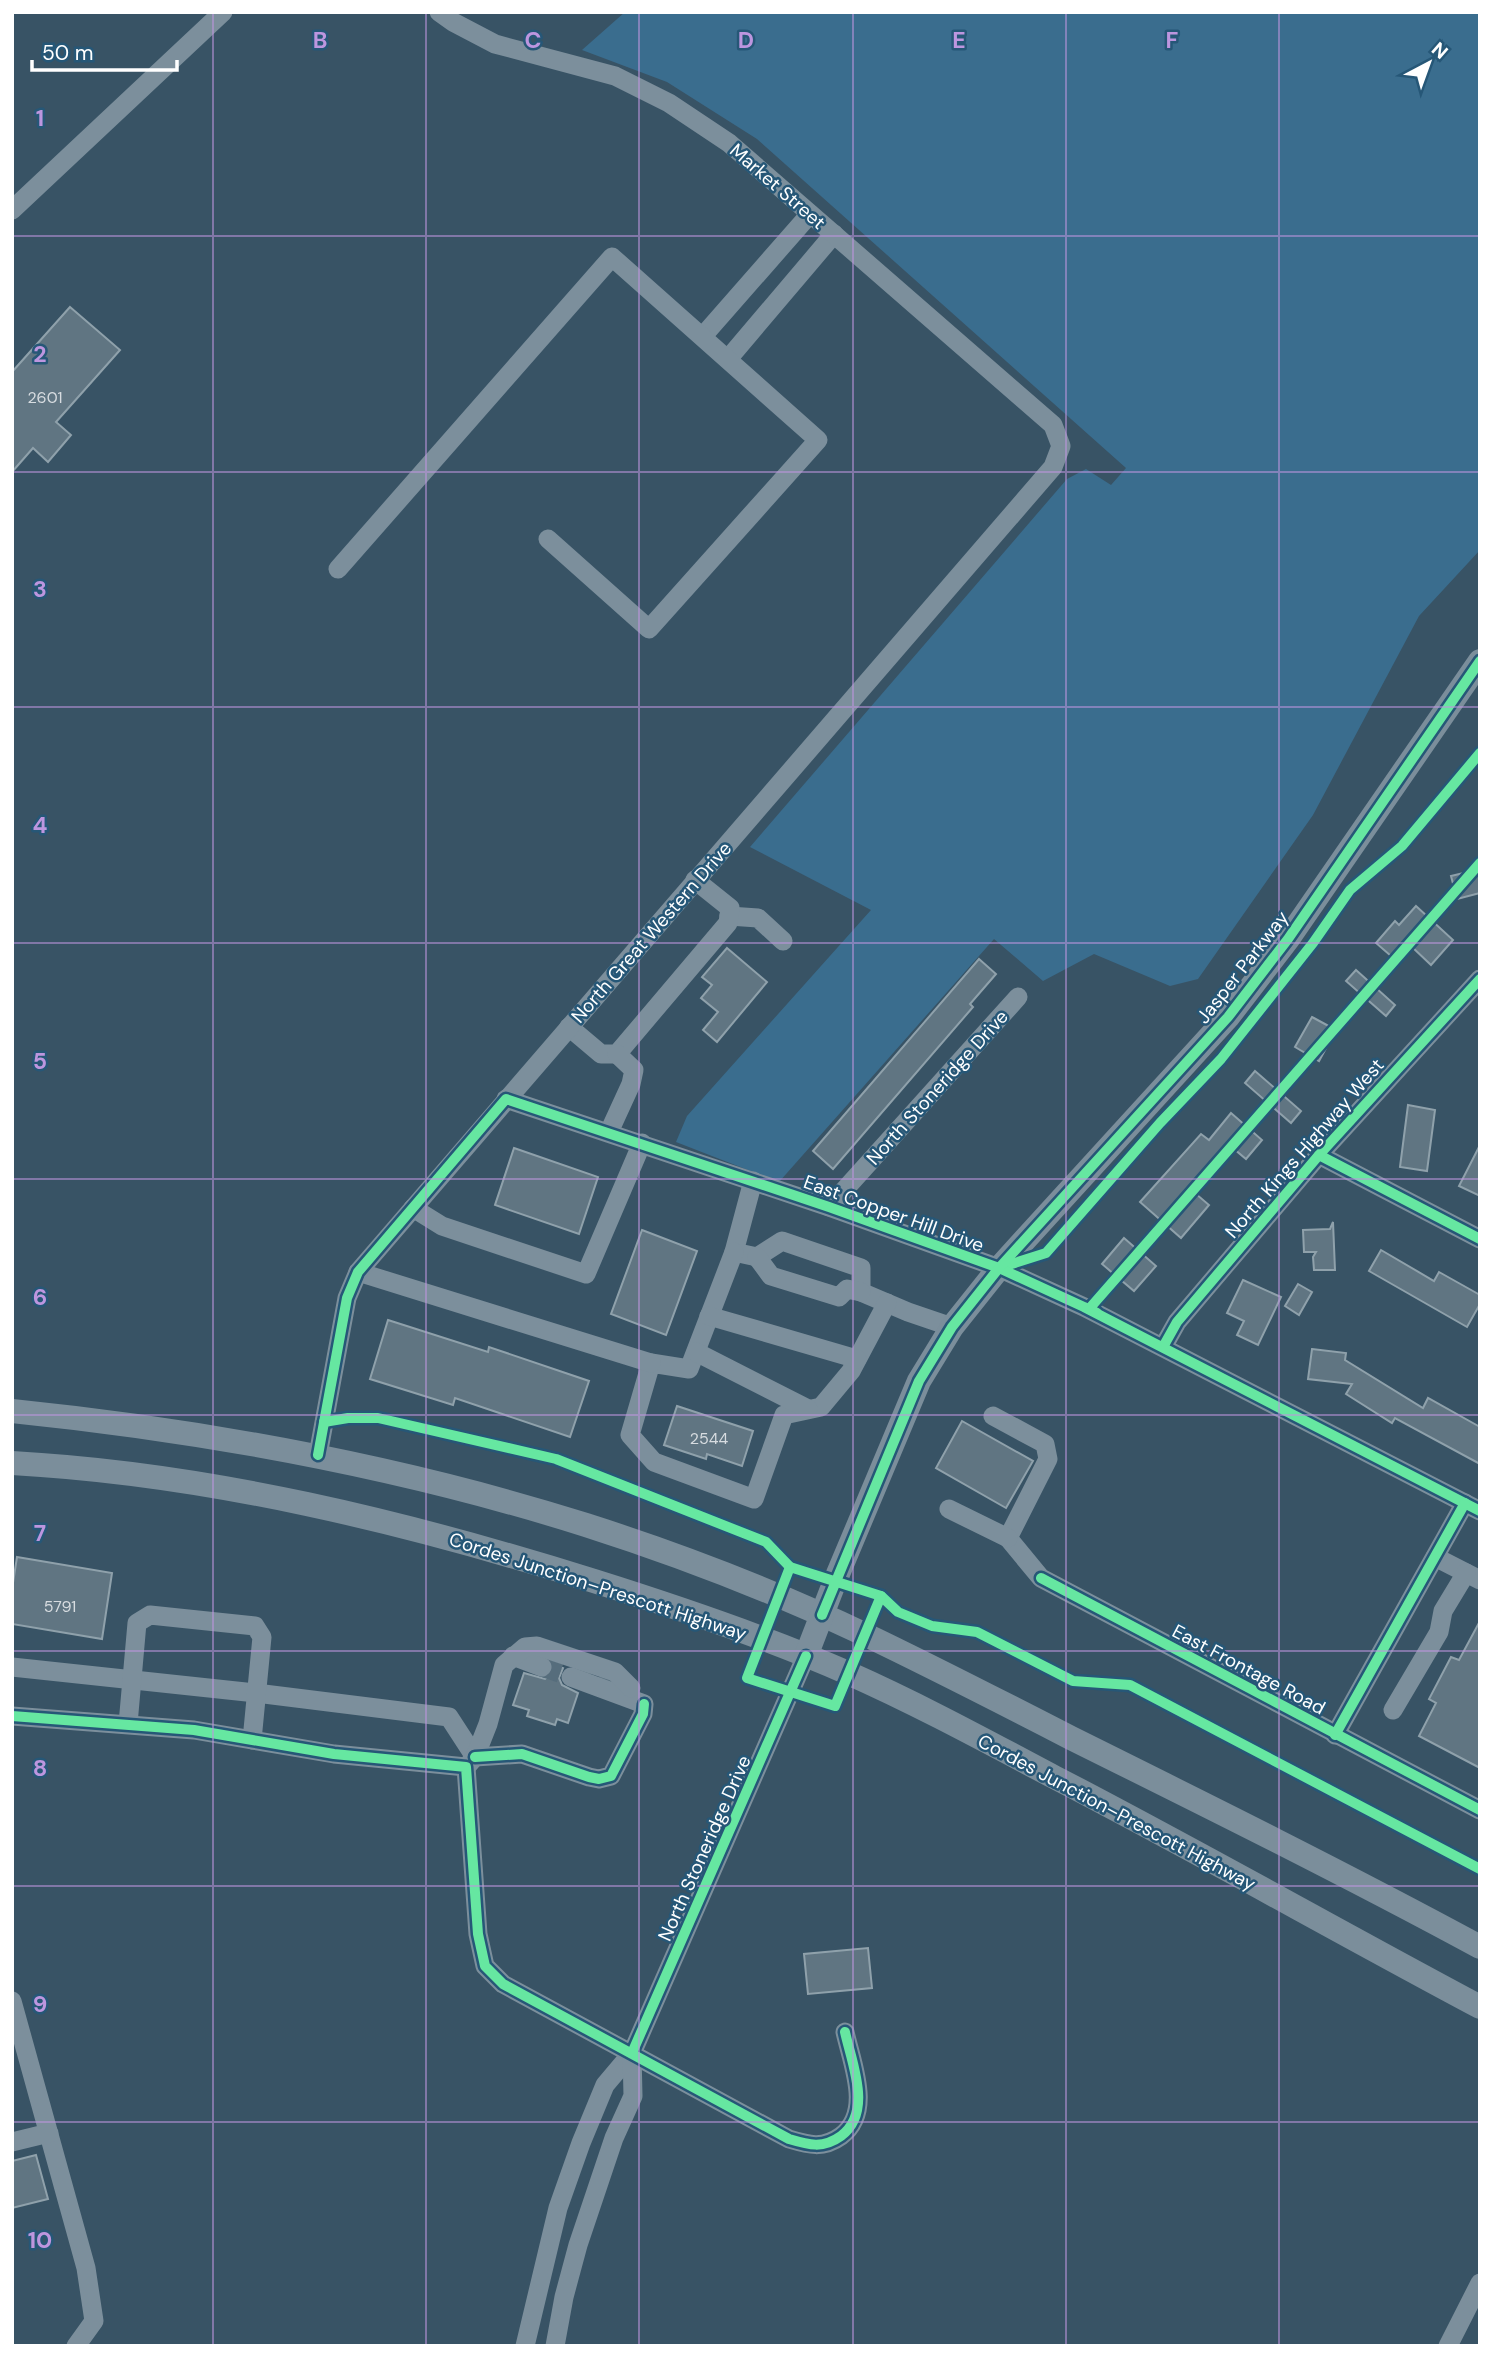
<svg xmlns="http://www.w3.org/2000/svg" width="1492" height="2358" font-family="'DM Sans',sans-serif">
  <rect width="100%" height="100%" fill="#385365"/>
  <path fill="#3a6d8e" d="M625,12H1480V550L1419,616L1313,815L1198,979L1170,986L1094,954L1043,981L994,939L779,1182L676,1142L687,1116L871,910L750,847L1067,479L1086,469L1111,485L1126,468L757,139L667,82L582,50Z"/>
  <g fill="#607582" stroke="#8fa1ab" stroke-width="2">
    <path d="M70,307L120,350L56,422L71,435L48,462L33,448L12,472V372Z"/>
    <path d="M1480,869V893L1457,899L1451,876Z"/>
    <path d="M1416,906L1453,940L1431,965L1411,946L1398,962L1376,943L1395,921L1399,925Z"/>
    <path d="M727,948L767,982L717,1042L703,1030L718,1012L701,998L712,985L702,977Z"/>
    <path d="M979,959L996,974L970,1004L973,1007L833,1169L813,1151Z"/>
    <path d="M1356,970L1395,1005L1386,1016L1346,981Z"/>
    <path d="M1312,1017L1336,1030L1319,1061L1295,1047Z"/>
    <path d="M1255,1071L1301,1111L1291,1123L1245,1083Z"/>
    <path d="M1408,1105L1435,1110L1427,1171L1400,1167Z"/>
    <path d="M1231,1113L1262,1140L1246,1159L1228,1144L1189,1188L1209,1205L1181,1238L1140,1202L1201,1134L1209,1140Z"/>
    <path d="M1480,1145V1196L1459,1186Z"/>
    <path d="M514,1148L598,1177L579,1234L495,1205Z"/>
    <path d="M1333,1222L1335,1270H1314L1313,1257L1316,1252H1304L1303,1230L1330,1229Z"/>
    <path d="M642,1230L697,1251L666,1335L611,1314Z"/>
    <path d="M1124,1238L1156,1266L1134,1291L1102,1264Z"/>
    <path d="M1381,1250L1434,1281L1439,1272L1480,1295V1304L1467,1327L1369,1271Z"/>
    <path d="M1243,1280L1281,1297L1258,1345L1237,1335L1244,1321L1227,1313Z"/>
    <path d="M1298,1284L1312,1292L1299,1315L1285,1306Z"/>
    <path d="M388,1320L488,1352L489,1347L589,1381L570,1437L455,1398L453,1405L370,1379Z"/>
    <path d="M1312,1349L1346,1353L1345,1360L1423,1408L1428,1398L1480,1427V1464L1395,1418L1392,1423L1346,1394L1352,1384L1308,1379Z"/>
    <path d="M677,1406L753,1431L742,1466L707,1454L706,1459L664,1445Z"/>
    <path d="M962,1421L1033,1461L1006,1508L936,1468Z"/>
    <path d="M17,1557L112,1573L102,1639L12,1624V1589Z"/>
    <path d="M1480,1621V1768L1419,1736L1436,1703L1429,1699L1451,1657L1459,1660Z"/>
    <path d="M554,1665L563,1668L559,1678L562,1685L578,1693L568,1723L557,1719L555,1725L527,1716L529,1710L513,1705L524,1673L545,1679L553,1672Z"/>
    <path d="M868,1948L872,1988L808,1994L804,1954Z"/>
    <path d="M36,2155L48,2199L12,2208V2161Z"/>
  </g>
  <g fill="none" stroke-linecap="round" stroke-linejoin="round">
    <g stroke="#566d7c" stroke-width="19" stroke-dasharray="19 10" stroke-linecap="butt">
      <path d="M542,1667L571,1677"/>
      <path d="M572,1668L633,1689"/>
    </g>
    <g stroke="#7c8f9c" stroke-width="19">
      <path d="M12,210L223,12"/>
      <path d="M703,336L810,214"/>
      <path d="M728,359L834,234"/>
      <path d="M338,569L612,257L818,440L649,629L548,539"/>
      <path d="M729,916L758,918L783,941"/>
      <path d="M569,1027L601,1054H617L728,923L730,908L695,880"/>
      <path d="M506,1099L829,1207L999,1268L1084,1307L1480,1511"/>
      <path d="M609,1132L631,1084L634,1070L617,1054"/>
      <path d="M1319,1155L1480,1239"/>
      <path d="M753,1181L734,1252L757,1257L782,1241L861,1268V1292L908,1312L952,1327"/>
      <path d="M829,1207L1018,997"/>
      <path d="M413,1208L442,1226L586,1274L642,1143"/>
      <path d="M734,1252L689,1369L651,1363L630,1435L654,1462L754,1499L784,1415L821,1407L851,1371L887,1303"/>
      <path d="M757,1257L771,1276L839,1297L847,1289L861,1292"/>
      <path d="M358,1272L651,1363"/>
      <path d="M709,1316L857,1359"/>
      <path d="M1163,1347L1177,1322L1319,1155L1480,979"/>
      <path d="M696,1352L808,1409"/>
      <path d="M993,1416L1045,1444L1048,1459L1008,1538L1041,1578L1480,1810"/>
      <path d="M318,1455L347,1298L358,1272L1053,467L1061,446L1053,425L729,143L669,103L615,76L495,44L453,22L439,12"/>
      <path d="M949,1509L1008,1538"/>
      <path d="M1435,1557L1480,1580"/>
      <path d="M513,1656L542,1667"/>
      <path d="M12,1667L256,1693L449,1717L475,1757"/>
      <path d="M1393,1710L1439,1632L1443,1611L1466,1573"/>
      <path d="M12,1716L194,1730L334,1754L466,1767L478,1934L485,1966L503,1984L789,2139C809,2145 823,2149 841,2136C873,2112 852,2064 845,2032"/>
      <path d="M128,1724L137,1623L150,1615L255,1626L262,1637L252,1740"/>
      <path d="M1335,1735L1465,1503"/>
      <path d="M475,1757L522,1754L589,1777L599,1779L611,1776L643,1714L644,1704L571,1677"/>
      <path d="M468,1765L475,1757L488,1724L504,1665L525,1647L537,1646L615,1672L631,1688"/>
      <path d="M12,2001L86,2268L94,2321L76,2346"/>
      <path d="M12,2142L49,2133"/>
      <path d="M525,2346L558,2208L581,2143L605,2085L632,2053L806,1656"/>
      <path d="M555,2346L564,2297L578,2245L614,2138L633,2096L632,2053"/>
      <path d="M1448,2346L1480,2283"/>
    </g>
    <g stroke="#7b8e9b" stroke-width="24">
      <path d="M12,1411C207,1431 399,1466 586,1525C680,1555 776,1592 866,1635C935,1668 1003,1703 1071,1738C1208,1806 1345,1874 1480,1947"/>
      <path d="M12,1463C210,1474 406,1522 594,1581C680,1608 766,1637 848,1673C918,1704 986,1741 1054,1777C1197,1851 1337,1931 1480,2007"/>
      <path d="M806,1656L835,1581L919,1381L952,1327L999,1268L1228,1017L1288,939L1480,661"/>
    </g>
    <g stroke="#265777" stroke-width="15">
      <g id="cycleway">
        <path d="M1319,1155L1480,1239"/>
        <path d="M1002,1267L1046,1253L1160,1123L1221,1059L1313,943L1350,890L1402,846L1480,753"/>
        <path d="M1097,1313L1089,1309L1480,863"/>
        <path d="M1163,1347L1177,1322L1319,1155L1480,979"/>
        <path d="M324,1422L348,1418H378L556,1459L766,1542L790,1567L881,1596L898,1612L932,1626L977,1632L1073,1681L1130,1685L1480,1869"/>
        <path d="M318,1455L347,1298L358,1272L506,1099L829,1207L999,1268L1084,1307L1480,1511"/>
        <path d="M790,1567L747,1678L835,1706L881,1596"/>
        <path d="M1041,1578L1480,1810"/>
        <path d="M822,1615L919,1381L952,1327L999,1268L1228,1017L1288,939L1480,661"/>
        <path d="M12,1716L194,1730L334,1754L466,1767L478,1934L485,1966L503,1984L789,2139C809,2145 823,2149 841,2136C873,2112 852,2064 845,2032"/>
        <path d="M1335,1735L1465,1503"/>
        <path d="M475,1757L522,1754L589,1777L599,1779L611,1776L643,1714L644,1704"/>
        <path d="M632,2053L806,1656"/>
      </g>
    </g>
    <use href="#cycleway" stroke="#66e7a1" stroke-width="10"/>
  </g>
  <path fill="none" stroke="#bd96df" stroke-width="2" stroke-opacity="0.55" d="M213,12V2346M426,12V2346M639,12V2346M853,12V2346M1066,12V2346M1279,12V2346M12,236H1480M12,472H1480M12,707H1480M12,943H1480M12,1179H1480M12,1415H1480M12,1651H1480M12,1886H1480M12,2122H1480"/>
  <g text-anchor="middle" stroke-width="5" stroke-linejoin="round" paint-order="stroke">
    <g font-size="16" fill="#d7dce0">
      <text x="45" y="403">2601</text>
      <text x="709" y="1444">2544</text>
      <text x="60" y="1612">5791</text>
    </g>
    <g font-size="19" fill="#fff" stroke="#265777">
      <text transform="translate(778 186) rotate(41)" y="7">Market Street</text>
      <text transform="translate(651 932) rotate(-49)" y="7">North Great Western Drive</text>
      <text transform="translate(1242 967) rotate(-52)" y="7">Jasper Parkway</text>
      <text transform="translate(937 1087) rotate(-48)" y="7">North Stoneridge Drive</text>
      <text transform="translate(1304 1148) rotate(-49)" y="7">North Kings Highway West</text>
      <text transform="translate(894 1213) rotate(20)" y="7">East Copper Hill Drive</text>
      <text transform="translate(598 1586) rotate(18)" y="7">Cordes Junction–Prescott Highway</text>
      <text transform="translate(1249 1669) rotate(28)" y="7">East Frontage Road</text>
      <text transform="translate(1117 1812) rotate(28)" y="7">Cordes Junction–Prescott Highway</text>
      <text transform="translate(704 1848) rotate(-66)" y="7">North Stoneridge Drive</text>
    </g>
  </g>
  <g font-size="23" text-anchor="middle" font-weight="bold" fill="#bd96df" stroke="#265777" stroke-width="5" stroke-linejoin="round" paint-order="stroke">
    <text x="320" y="48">B</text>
    <text x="533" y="48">C</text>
    <text x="746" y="48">D</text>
    <text x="959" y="48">E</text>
    <text x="1172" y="48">F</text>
    <text x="40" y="126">1</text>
    <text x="40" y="362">2</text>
    <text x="40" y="597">3</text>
    <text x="40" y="833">4</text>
    <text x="40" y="1069">5</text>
    <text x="40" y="1305">6</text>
    <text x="40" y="1541">7</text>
    <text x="40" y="1776">8</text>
    <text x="40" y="2012">9</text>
    <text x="40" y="2248">10</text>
  </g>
  <rect width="1492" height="2358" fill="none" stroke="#ffffff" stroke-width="28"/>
  <g transform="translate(1429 63) rotate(41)" stroke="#265777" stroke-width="5" paint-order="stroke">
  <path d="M0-5L12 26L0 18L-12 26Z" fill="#ffffff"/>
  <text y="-10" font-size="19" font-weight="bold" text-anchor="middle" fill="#ffffff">N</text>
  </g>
  <path d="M32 60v10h145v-10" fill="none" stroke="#ffffff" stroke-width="3.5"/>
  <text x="42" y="60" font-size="21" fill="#ffffff" stroke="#265777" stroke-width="5" paint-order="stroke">50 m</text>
</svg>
